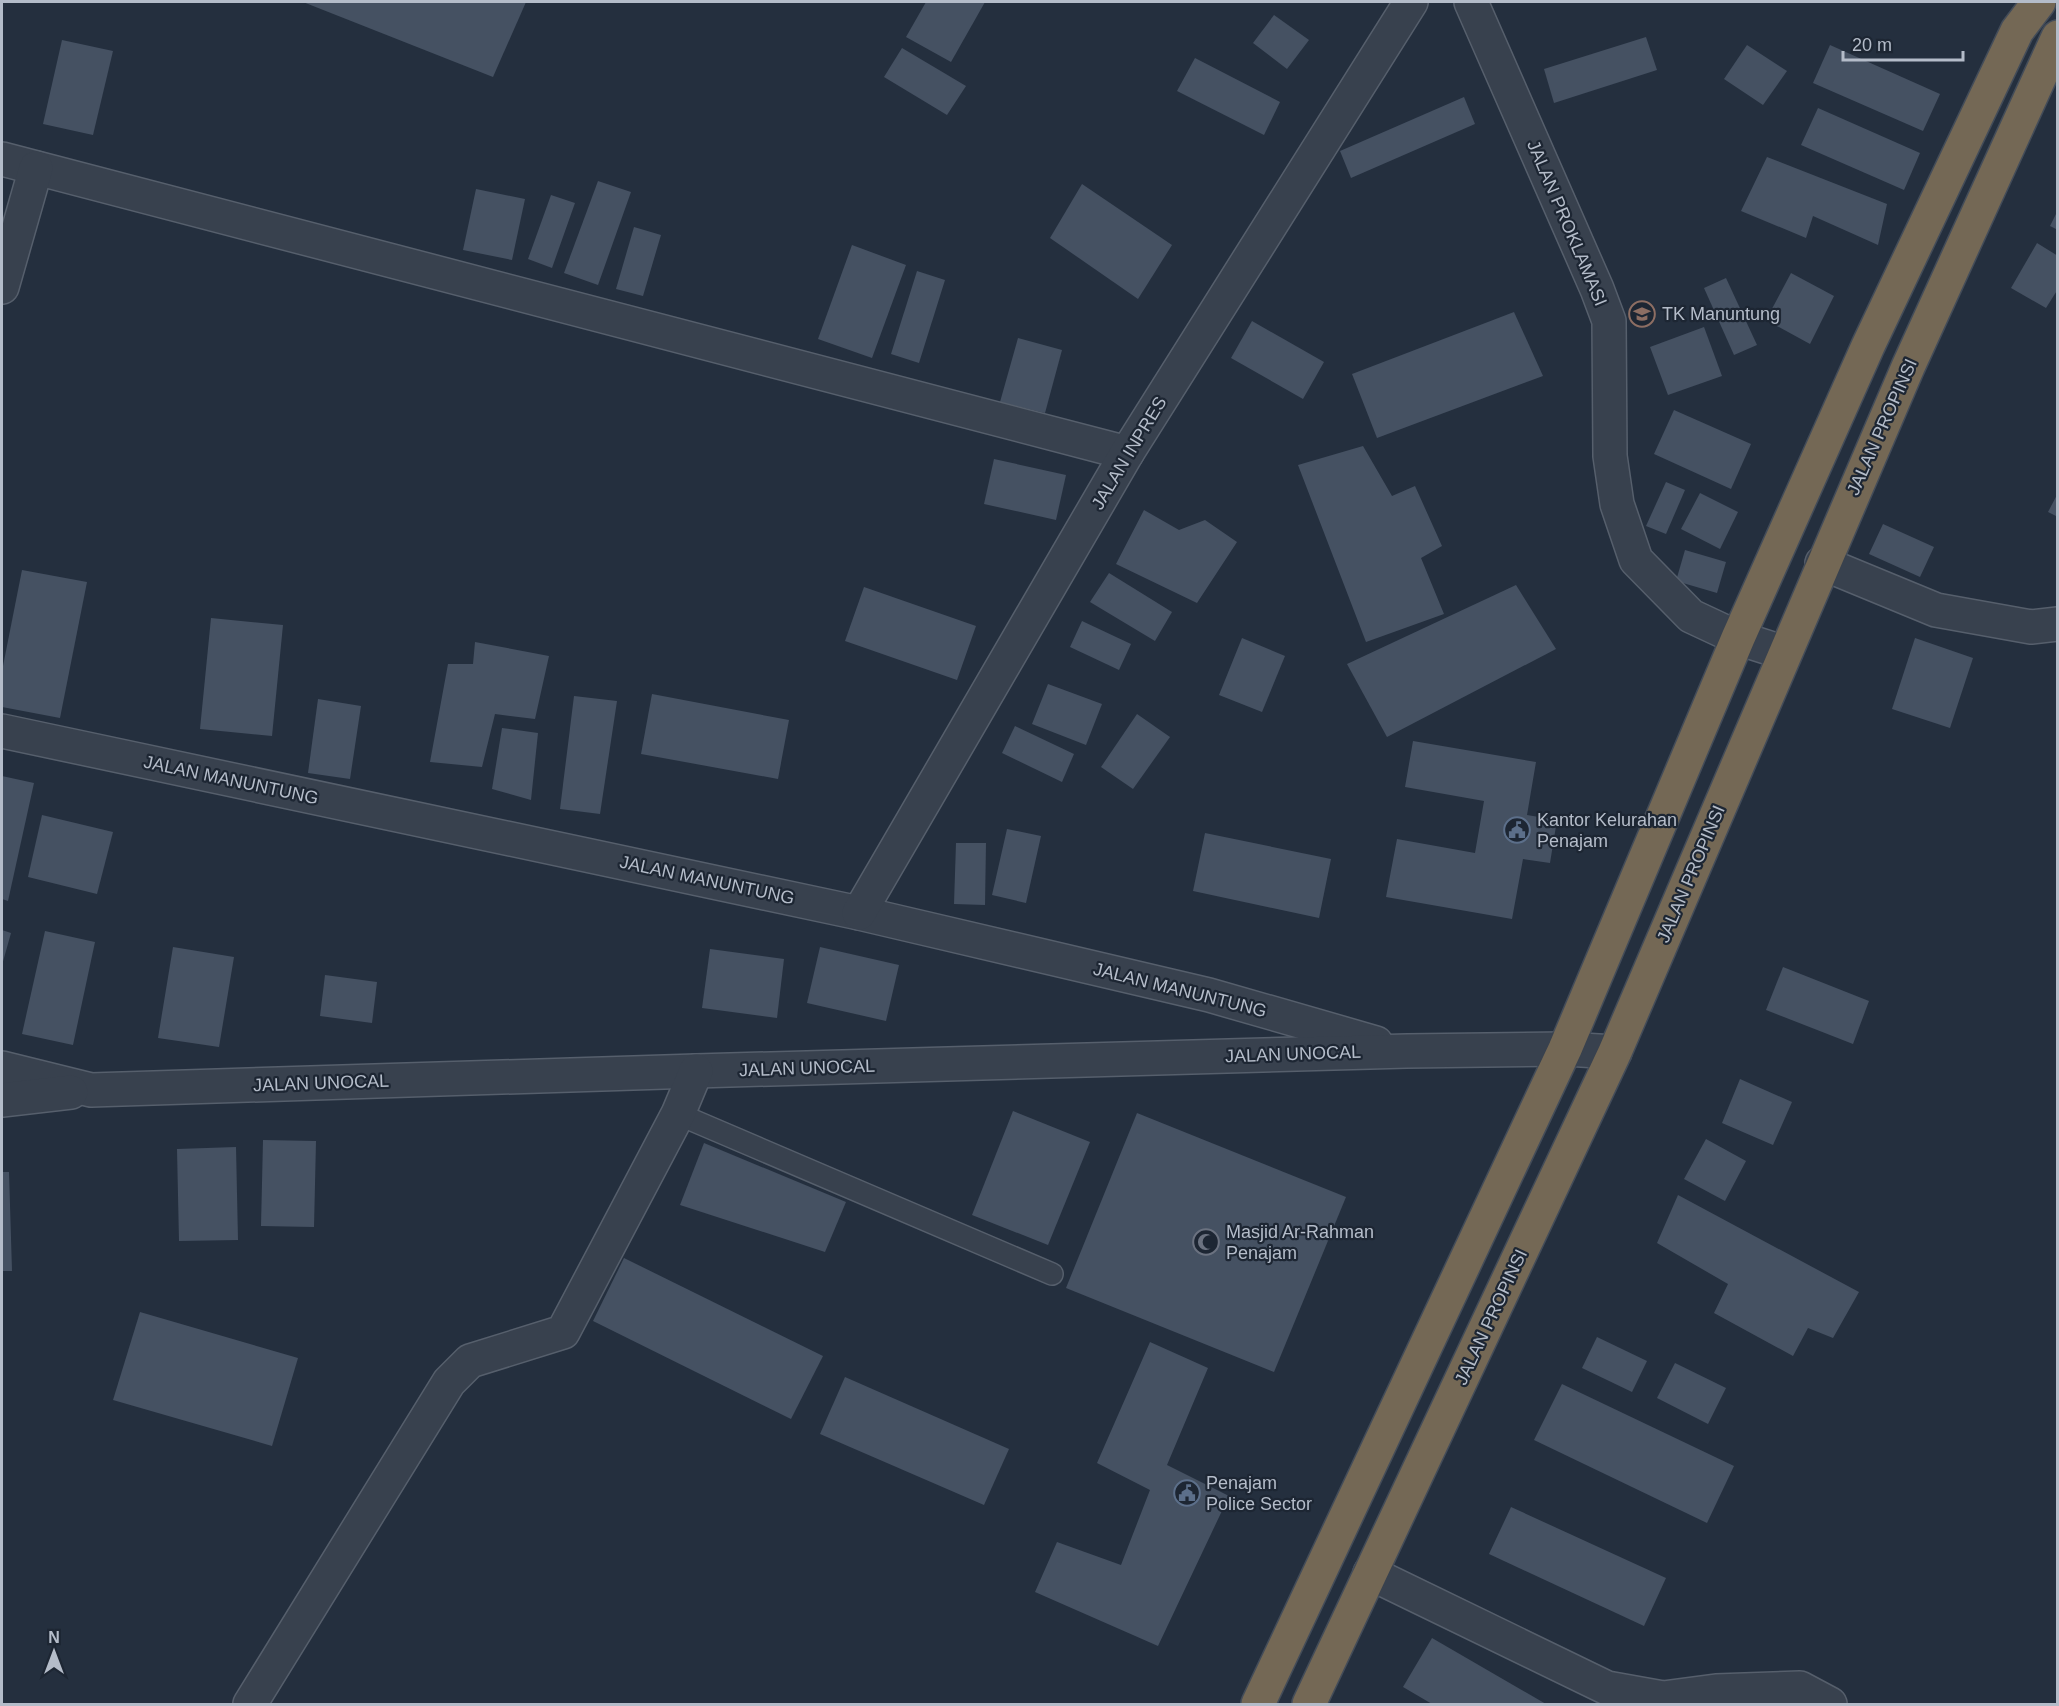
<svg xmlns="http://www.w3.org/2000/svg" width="2059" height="1706" font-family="Arial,sans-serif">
  <rect width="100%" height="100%" fill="#242f3e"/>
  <g fill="#455162">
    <path d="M303,2H526L493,77Z"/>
    <path d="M926,2H985L951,62L906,37Z"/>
    <path d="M1274,15L1309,40L1287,69L1253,43Z"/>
    <path d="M1646,37L1657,70L1554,103L1544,69Z"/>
    <path d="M62,40L113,51L93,135L43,124Z"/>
    <path d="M1747,45L1787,71L1763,105L1724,79Z"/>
    <path d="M1830,45L1940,94L1923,131L1813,83Z"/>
    <path d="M902,48L966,86L947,115L884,77Z"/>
    <path d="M1195,58L1280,102L1264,135L1177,91Z"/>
    <path d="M1464,97L1475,124L1351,178L1340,151Z"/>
    <path d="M1818,108L1920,153L1904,190L1801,145Z"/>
    <path d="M1767,157L1887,204L1878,245L1813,216L1806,238L1741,211Z"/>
    <path d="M598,181L631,192L598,285L564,273Z"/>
    <path d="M1082,184L1172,245L1138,299L1050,238Z"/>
    <path d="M476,189L525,199L512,260L463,250Z"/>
    <path d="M551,195L575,203L552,268L528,259Z"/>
    <path d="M2058,210V230L2050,226Z"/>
    <path d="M634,227L661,235L643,296L616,289Z"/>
    <path d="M2037,243L2058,256V289L2046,308L2011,288Z"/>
    <path d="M852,245L906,265L872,358L818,339Z"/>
    <path d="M917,271L945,280L919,363L891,354Z"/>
    <path d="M1791,273L1834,296L1810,344L1766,320Z"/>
    <path d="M1726,278L1757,345L1734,355L1704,288Z"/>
    <path d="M1514,312L1543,376L1377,438L1352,374Z"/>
    <path d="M1252,321L1324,362L1303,399L1231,358Z"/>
    <path d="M1704,327L1722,376L1668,395L1650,347Z"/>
    <path d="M1018,338L1062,350L1045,413L1000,402Z"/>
    <path d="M1674,410L1751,444L1731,489L1654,454Z"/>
    <path d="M1363,446L1392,496L1415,486L1442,546L1421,558L1444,614L1366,642L1298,465Z"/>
    <path d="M994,459L1066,475L1056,520L984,504Z"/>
    <path d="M1666,482L1685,490L1666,534L1646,526Z"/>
    <path d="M1700,493L1738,512L1720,549L1681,529Z"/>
    <path d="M2058,493V517L2048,512Z"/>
    <path d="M1144,510L1179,530L1205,520L1237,542L1197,603L1116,564Z"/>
    <path d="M1883,524L1934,547L1920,577L1869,554Z"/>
    <path d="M1685,550L1726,562L1717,593L1676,581Z"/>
    <path d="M22,570L87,582L60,718L2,707V671Z"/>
    <path d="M1109,573L1172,612L1155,641L1090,602Z"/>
    <path d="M1516,585L1556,649L1387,737L1347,664Z"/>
    <path d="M864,587L976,626L957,680L845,641Z"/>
    <path d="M211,618L283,625L272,736L200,729Z"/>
    <path d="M1082,621L1131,644L1119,670L1070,647Z"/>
    <path d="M1242,638L1285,656L1262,712L1219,695Z"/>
    <path d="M1915,638L1973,658L1950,728L1892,709Z"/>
    <path d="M475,642L549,656L535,719L495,714L482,767L430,762L448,664H473Z"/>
    <path d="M1048,684L1102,704L1086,745L1032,724Z"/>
    <path d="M652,694L789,720L778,779L641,754Z"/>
    <path d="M574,696L617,701L600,814L560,809Z"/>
    <path d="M318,699L361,706L350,779L308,773Z"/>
    <path d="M1137,714L1170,737L1133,789L1101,767Z"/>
    <path d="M1015,726L1074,754L1062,782L1002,753Z"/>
    <path d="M502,728L538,733L531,800L492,789Z"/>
    <path d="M1413,741L1536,762L1527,815L1557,820L1550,863L1523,859L1512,919L1386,897L1397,839L1475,853L1484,801L1405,787Z"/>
    <path d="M2,776L34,783L8,901L2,899Z"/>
    <path d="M42,815L113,832L97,894L28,877Z"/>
    <path d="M1007,829L1041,836L1026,903L992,895Z"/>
    <path d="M1205,833L1331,859L1319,918L1193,891Z"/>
    <path d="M956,843H986L985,905L954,904Z"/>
    <path d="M2,930L11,933L2,965Z"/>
    <path d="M45,931L95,942L73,1045L22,1034Z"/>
    <path d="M173,947L234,957L219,1047L158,1038Z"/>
    <path d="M820,947L899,965L886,1021L807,1003Z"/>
    <path d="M710,949L784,959L777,1018L702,1008Z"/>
    <path d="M1783,967L1869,1001L1853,1044L1766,1010Z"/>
    <path d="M325,975L377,982L372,1023L320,1016Z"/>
    <path d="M1740,1079L1792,1102L1773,1145L1722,1123Z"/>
    <path d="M1013,1111L1090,1142L1048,1245L972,1215Z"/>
    <path d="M1137,1113L1346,1197L1274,1372L1066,1288Z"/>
    <path d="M1706,1139L1746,1161L1725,1201L1684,1179Z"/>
    <path d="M263,1140L316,1141L314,1227L261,1226Z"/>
    <path d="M704,1143L846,1202L825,1252L680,1205Z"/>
    <path d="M236,1147L238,1240L179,1241L177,1149Z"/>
    <path d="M2,1172H9L12,1271H2Z"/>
    <path d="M1678,1195L1859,1292L1833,1338L1808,1328L1793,1356L1714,1313L1728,1284L1657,1243Z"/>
    <path d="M624,1258L823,1356L791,1419L593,1321Z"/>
    <path d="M140,1312L298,1358L272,1446L113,1400Z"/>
    <path d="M1597,1337L1647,1361L1632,1392L1582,1368Z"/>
    <path d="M1150,1342L1208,1368L1167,1465L1229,1496L1158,1646L1035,1592L1057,1542L1121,1565L1150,1490L1097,1463Z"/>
    <path d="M1675,1363L1726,1388L1708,1424L1657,1398Z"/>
    <path d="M845,1377L1009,1449L984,1505L820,1434Z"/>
    <path d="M1562,1384L1734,1466L1707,1523L1534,1440Z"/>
    <path d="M1511,1507L1666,1578L1644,1626L1489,1554Z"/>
    <path d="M1432,1638L1546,1704H1432L1403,1687Z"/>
  </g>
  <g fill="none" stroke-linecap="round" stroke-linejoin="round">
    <g stroke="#565f6c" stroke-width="24">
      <path id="lane" d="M678,1114L1052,1274"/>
    </g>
    <g stroke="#565f6c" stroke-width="36">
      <g id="street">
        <path d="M1471,2L1597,289L1609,321L1610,456L1617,504L1636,560L1691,616L1738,638L1785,653"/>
        <path d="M2,159L1127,453"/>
        <path d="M2,287L36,168"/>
        <path d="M1822,563L1936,610L2031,627L2058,624"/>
        <path d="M2,731L859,913L1209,995L1376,1043"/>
        <path d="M859,913L1127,453L1411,2"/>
        <path d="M2,1068L91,1090L696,1071L1407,1051L1565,1049L1615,1052"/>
        <path d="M2,1100L71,1092"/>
        <path d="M1370,1573L1607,1688L1663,1698L1716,1691L1800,1688L1830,1704"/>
        <path d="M250,1704L449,1382L470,1361L563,1332L678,1114L696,1071"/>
      </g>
    </g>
    <g stroke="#434c59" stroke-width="36">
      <g id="highway">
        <path d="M1258,1704L1565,1049L1738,638L1868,346L2017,31L2039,2"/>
        <path d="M1309,1704L1615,1052L1908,367L2058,37"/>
      </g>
    </g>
    <use href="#lane" stroke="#38414e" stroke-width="21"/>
    <use href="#street" stroke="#38414e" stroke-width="33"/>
    <use href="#highway" stroke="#746855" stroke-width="33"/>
  </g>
  <defs>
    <g id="school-ring" transform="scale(1.35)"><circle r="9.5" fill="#1d2633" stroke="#8d6e63" stroke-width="1.5"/><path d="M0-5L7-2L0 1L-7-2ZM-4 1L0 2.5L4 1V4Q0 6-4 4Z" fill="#8d6e63"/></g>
    <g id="civic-ring" transform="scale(1.35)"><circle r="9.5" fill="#1d2633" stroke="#5c6f8a" stroke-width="1.5"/><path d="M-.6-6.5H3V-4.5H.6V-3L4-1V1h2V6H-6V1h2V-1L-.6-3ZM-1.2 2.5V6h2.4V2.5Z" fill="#5c6f8a"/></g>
    <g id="mosque-ring" transform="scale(1.35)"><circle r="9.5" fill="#1d2633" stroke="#6b7280" stroke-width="1.5"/><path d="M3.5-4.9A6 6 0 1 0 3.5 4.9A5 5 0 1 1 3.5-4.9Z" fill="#6b7280"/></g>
  </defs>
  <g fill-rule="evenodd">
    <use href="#school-ring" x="1642" y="314"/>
    <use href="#civic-ring" x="1517" y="830"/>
    <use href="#mosque-ring" x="1206" y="1242"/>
    <use href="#civic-ring" x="1187" y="1493"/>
  </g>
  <g text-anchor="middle" stroke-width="4.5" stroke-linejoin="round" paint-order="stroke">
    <g font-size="18" fill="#b4bcc9" stroke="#1d2633">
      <text transform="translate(1567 223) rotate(67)" y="6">JALAN PROKLAMASI</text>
      <text transform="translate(1882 427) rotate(-66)" y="6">JALAN PROPINSI</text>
      <text transform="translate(1129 453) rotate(-59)" y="6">JALAN INPRES</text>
      <text transform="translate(231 780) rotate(12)" y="6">JALAN MANUNTUNG</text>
      <text transform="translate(1691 874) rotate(-67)" y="6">JALAN PROPINSI</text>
      <text transform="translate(707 880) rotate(12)" y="6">JALAN MANUNTUNG</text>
      <text transform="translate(1180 990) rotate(14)" y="6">JALAN MANUNTUNG</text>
      <text transform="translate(1293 1054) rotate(-2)" y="6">JALAN UNOCAL</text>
      <text transform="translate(807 1068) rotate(-2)" y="6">JALAN UNOCAL</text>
      <text transform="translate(321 1083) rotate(-2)" y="6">JALAN UNOCAL</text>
      <text transform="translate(1491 1317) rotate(-65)" y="6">JALAN PROPINSI</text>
    </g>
    <g font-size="18" fill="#b4bcc9" stroke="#1d2633" text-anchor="start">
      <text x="1662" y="320">TK Manuntung</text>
      <text x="1537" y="826">Kantor Kelurahan<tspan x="1537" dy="21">Penajam</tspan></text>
      <text x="1226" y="1238">Masjid Ar-Rahman<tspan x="1226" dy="21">Penajam</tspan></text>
      <text x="1206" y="1489">Penajam<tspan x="1206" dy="21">Police Sector</tspan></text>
    </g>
  </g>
  <rect width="2059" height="1706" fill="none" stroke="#b4bcc9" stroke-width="6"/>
  <g transform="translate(54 1652)" stroke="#1d2633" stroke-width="4.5" paint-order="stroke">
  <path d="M0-4.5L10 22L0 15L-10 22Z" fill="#b4bcc9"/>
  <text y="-9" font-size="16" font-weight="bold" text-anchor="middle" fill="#b4bcc9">N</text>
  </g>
  <path d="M1843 51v9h120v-9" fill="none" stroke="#b4bcc9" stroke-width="3"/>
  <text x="1852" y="51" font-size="18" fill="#b4bcc9" stroke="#1d2633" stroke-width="4.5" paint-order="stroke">20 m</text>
</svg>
